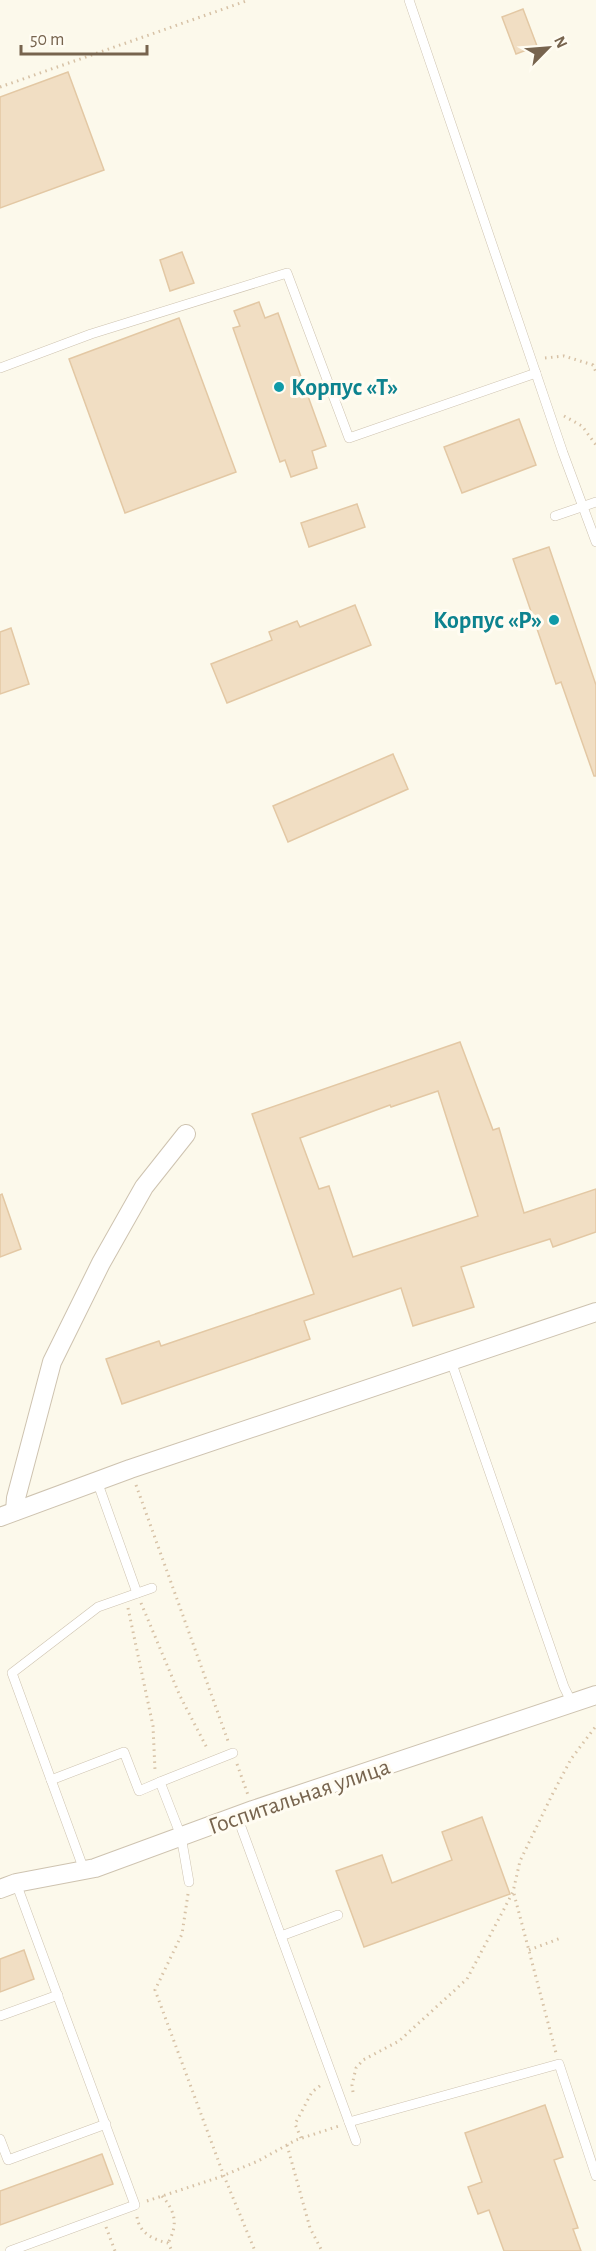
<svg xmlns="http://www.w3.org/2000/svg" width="596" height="2251" font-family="'Alegreya Sans',sans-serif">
  <rect width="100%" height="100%" fill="#fcf9eb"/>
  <g fill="#f1dec3" stroke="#e3c8a4" stroke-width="1.5" fill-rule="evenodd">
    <path d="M523,9L537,46L516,54L502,17Z"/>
    <path d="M68,72L104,170L0,208V97Z"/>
    <path d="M182,252L194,283L170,291L160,260Z"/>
    <path d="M259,302L265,318L278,313L326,446L312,451L317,468L291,477L285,460L280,462L233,328L240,326L234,311Z"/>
    <path d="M179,318L236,472L125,513L69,359Z"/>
    <path d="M519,419L536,465L462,493L444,447Z"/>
    <path d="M357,504L365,527L309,547L301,523Z"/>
    <path d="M549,547L596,685V776H594L561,682L556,684L513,559Z"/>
    <path d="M355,605L371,645L227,703L211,664L272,640L269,632L297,621L300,627Z"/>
    <path d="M11,628L29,684L0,694V632Z"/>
    <path d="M393,754L408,789L288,842L273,806Z"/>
    <path d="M460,1042L493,1130L499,1128L524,1213L596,1189V1232L553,1247L550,1239L461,1267L474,1307L413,1326L401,1288L304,1321L310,1339L122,1404L106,1359L159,1341L161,1346L314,1294L252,1114ZM438,1091L478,1216L353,1257L329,1186L319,1189L300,1138L390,1105L391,1107Z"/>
    <path d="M2,1194L21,1249L0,1257V1195Z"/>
    <path d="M482,1817L510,1894L364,1947L336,1871L382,1855L392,1883L452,1860L442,1832Z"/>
    <path d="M24,1950L34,1979L0,1992V1959Z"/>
    <path d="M545,2105L563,2157L554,2160L578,2228L573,2229L581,2251H504L489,2210L478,2214L468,2187L482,2182L465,2133Z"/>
    <path d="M102,2154L113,2184L0,2225V2191Z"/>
  </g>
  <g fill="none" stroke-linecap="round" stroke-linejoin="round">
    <g stroke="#cec3b0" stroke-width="10">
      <g id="lane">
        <path d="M409,0L563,453L596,542"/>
        <path d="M0,368L91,334L287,273L349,438L536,373"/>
        <path d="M555,516L596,502"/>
        <path d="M451,1361L564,1687L572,1703"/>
        <path d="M97,1481L137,1593"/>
        <path d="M51,1780L124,1752L139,1791L160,1782"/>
        <path d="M237,1816L356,2141"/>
        <path d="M84,1870L12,1673L98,1607L152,1588"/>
        <path d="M189,1882L181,1836L160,1782L233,1753"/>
        <path d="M281,1936L338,1915"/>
        <path d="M0,2016L58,1995"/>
        <path d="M349,2122L559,2064L596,2176"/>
        <path d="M0,2139L8,2160L106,2124"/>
        <path d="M10,2251L135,2205L16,1883"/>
      </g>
    </g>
    <g stroke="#cec3b0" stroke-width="20">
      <g id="street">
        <path d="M15,1511L16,1498L52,1362L101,1263L144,1187L186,1134"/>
        <path d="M0,1517L130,1469L596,1312"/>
        <path d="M0,1889L16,1883L95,1868L253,1810L596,1695"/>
      </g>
    </g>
    <g stroke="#d7c2a6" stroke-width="3" stroke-dasharray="1.5 4.5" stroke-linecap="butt">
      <path d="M0,87L249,0"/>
      <path d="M545,358L564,356L593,365L596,372"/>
      <path d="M564,416L582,426L596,445"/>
      <path d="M136,1485L228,1741"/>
      <path d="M141,1603L180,1696L208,1750"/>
      <path d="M128,1608L153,1726L155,1770"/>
      <path d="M237,1764L248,1795"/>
      <path d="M188,1894L182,1934L155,1990L224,2176L255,2251"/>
      <path d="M514,1894L556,2053"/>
      <path d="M529,1950L561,1938"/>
      <path d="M353,2092L352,2085L356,2068L363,2060L399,2041L467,1979L513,1892L520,1861L552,1795L571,1759L596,1726"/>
      <path d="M301,2138L295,2124L312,2092L321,2085"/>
      <path d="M287,2145L310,2228L322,2251"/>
      <path d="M162,2196C176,2212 178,2225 168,2243"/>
      <path d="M147,2201L220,2177L258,2161L296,2140L339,2126"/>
      <path d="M137,2217C139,2233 154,2240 168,2243L172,2251"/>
      <path d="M106,2227L115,2251"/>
    </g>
    <use href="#lane" stroke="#fff" stroke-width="9"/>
    <use href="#street" stroke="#fff" stroke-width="18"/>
  </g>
  <g fill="#0f9aa8" stroke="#fffcf2" stroke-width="2">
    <circle cx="279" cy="387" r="6"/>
    <circle cx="554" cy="620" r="6"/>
  </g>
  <g text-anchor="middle" stroke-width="6" stroke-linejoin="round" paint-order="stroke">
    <g font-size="24" font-weight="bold" fill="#0d838f" stroke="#fffcf2" text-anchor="start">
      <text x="291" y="395">Корпус «Т»</text>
      <text x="542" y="628" text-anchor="end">Корпус «Р»</text>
    </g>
    <g font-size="24" fill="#77644e" stroke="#fffcf2">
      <text transform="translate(299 1796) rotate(-19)" y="8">Госпитальная улица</text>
    </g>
  </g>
  <g transform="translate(548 48) rotate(65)" stroke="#fffcf2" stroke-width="4.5" paint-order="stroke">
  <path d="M0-4.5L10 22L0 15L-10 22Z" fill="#77644e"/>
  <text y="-9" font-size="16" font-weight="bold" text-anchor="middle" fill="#77644e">N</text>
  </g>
  <path d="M21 45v9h126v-9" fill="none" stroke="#77644e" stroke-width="3"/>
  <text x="30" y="45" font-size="18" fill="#77644e" stroke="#fffcf2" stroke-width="4.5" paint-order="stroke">50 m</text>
</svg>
